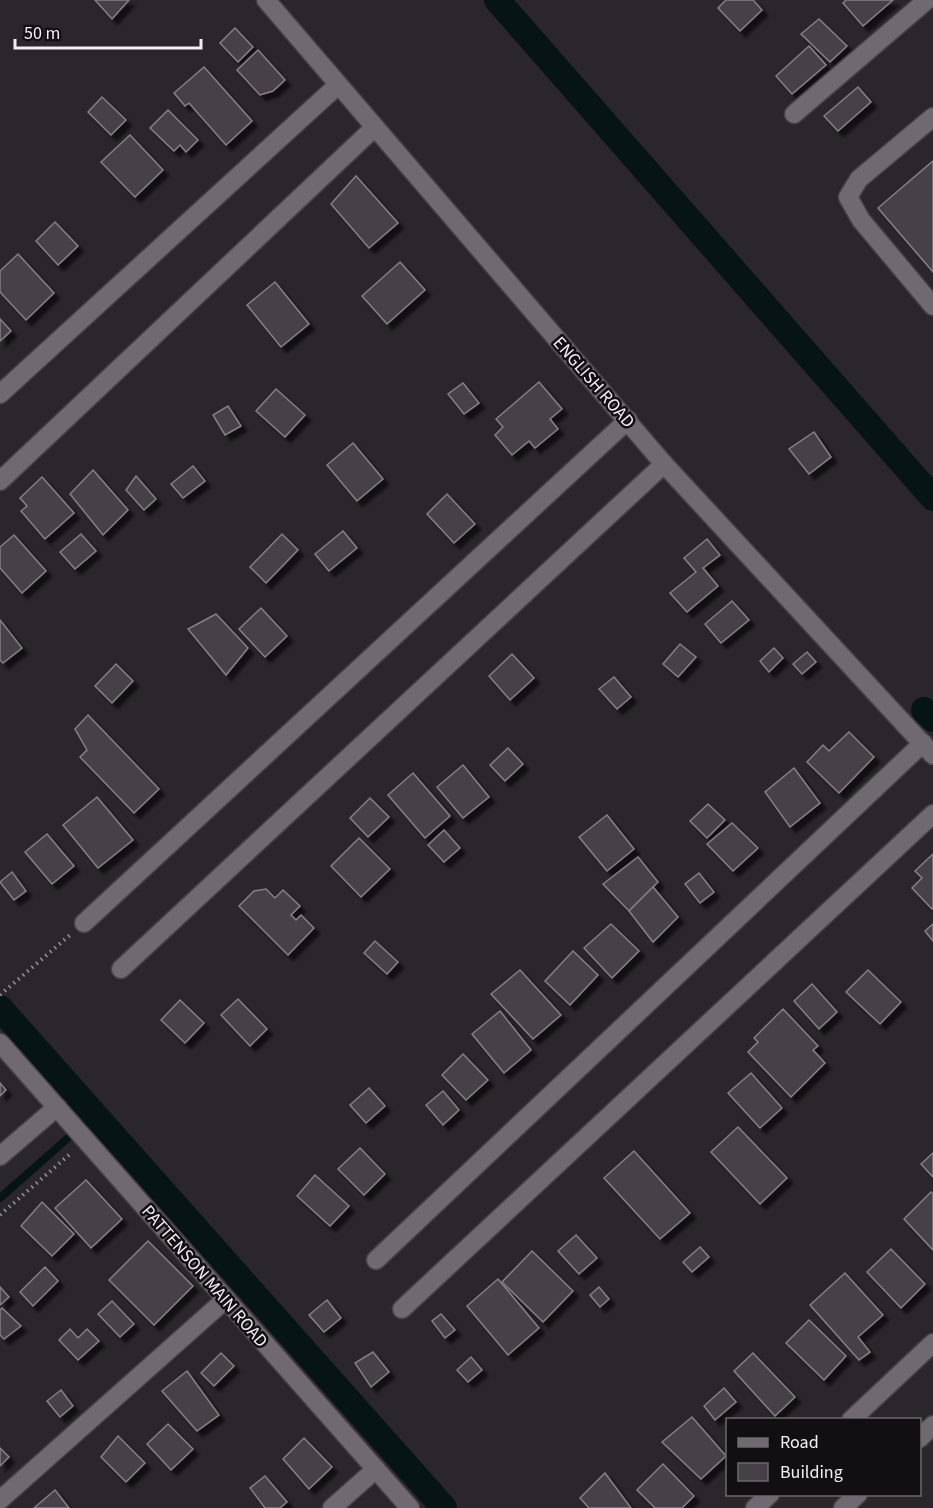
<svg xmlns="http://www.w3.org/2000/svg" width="933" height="1508" font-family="'Source Sans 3',sans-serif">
  <defs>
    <filter id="shadow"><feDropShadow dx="5.5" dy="5.5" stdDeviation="1.5" flood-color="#0009"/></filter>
  </defs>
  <rect width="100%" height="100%" fill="#2b252c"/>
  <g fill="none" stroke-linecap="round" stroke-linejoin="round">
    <path stroke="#061513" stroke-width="8" d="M0,1198L94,1115"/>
    <g stroke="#061513" stroke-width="26">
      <path d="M497,0L933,498"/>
      <path d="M924,710L933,719"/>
      <path d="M0,1008L444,1508"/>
    </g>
  </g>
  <g fill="#474048" stroke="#867e87" stroke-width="1.5" filter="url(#shadow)">
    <path d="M95,0H129L112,19Z"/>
    <path d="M726,0H753L762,10L740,31L718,8Z"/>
    <path d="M846,0H893L863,26L843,3Z"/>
    <path d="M819,19L847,46L830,62L801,34Z"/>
    <path d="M235,28L253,47L238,62L220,43Z"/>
    <path d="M809,46L826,65L792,94L776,76Z"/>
    <path d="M258,50L285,80L273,91L260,95L237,70Z"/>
    <path d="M204,67L252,121L226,145L189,103L185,106L174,93Z"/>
    <path d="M858,87L871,102L838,131L824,116Z"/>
    <path d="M102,97L126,120L111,135L88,112Z"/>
    <path d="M168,110L198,140L186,152L180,145L174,151L150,128Z"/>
    <path d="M130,135L163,170L135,197L101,162Z"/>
    <path d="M933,161V272L878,208Z"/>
    <path d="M356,176L398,223L369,248L331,204Z"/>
    <path d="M55,222L78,246L58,265L36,241Z"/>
    <path d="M18,254L54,293L26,320L0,292V271Z"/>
    <path d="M400,262L425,290L387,324L362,296Z"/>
    <path d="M275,282L309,324L281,347L247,305Z"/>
    <path d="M0,319L11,331L0,341Z"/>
    <path d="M539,382L562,409L550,419L558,429L535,448L529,441L512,455L495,435L503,427L496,419Z"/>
    <path d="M463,383L479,403L464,414L448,394Z"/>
    <path d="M276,389L305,415L285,437L256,411Z"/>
    <path d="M228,406L241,426L225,435L213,415Z"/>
    <path d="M814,432L831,457L809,474L789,449Z"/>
    <path d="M353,443L383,479L357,501L327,465Z"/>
    <path d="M193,466L205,481L183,498L171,484Z"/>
    <path d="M93,470L128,510L103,535L70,494Z"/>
    <path d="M136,476L156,499L144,510L126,490Z"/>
    <path d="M42,477L74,513L45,539L21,511L27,506L20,498Z"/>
    <path d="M447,494L475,524L454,543L427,514Z"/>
    <path d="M343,531L357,548L329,571L315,554Z"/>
    <path d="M81,534L96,551L75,569L60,552Z"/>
    <path d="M282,534L298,550L266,583L250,567Z"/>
    <path d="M14,535L46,571L22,593L0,568V547Z"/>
    <path d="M707,539L720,555L703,568L718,586L687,612L670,593L696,572L684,558Z"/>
    <path d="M732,601L749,620L721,643L705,624Z"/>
    <path d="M261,608L287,636L265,657L239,629Z"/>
    <path d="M216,614L248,648L226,675L188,629Z"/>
    <path d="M0,620L22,648L3,663L0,660Z"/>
    <path d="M680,644L696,657L678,677L663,664Z"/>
    <path d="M774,648L783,658L769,672L760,661Z"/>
    <path d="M807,652L816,662L802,674L793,664Z"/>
    <path d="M512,654L534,678L510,700L489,676Z"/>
    <path d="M116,664L133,681L112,703L95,686Z"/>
    <path d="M614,677L631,697L617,709L599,689Z"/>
    <path d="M88,715L159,789L134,813L80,757L87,750L75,729Z"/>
    <path d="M849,732L874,757L839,793L807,762L823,745L829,751Z"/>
    <path d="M508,748L523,764L505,781L490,765Z"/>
    <path d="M463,765L489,797L463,818L437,787Z"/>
    <path d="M794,768L820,803L790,827L765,792Z"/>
    <path d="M413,773L450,816L425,838L388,795Z"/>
    <path d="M97,797L133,840L98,868L63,825Z"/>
    <path d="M370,798L389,817L368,837L350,818Z"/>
    <path d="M708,804L725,820L707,838L690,821Z"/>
    <path d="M607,815L634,849L607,871L579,837Z"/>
    <path d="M732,823L758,848L733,871L707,844Z"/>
    <path d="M444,830L460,848L444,862L428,845Z"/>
    <path d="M47,834L74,866L52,884L25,852Z"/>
    <path d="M359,838L390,869L361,897L331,866Z"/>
    <path d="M933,854V907L932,909L912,888L922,878L915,871Z"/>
    <path d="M638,857L658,882L629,911L603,884Z"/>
    <path d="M12,872L26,891L14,900L0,882Z"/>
    <path d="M699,873L714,892L700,903L685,884Z"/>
    <path d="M653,887L678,917L653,942L629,911Z"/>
    <path d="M266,889L275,898L283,890L300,906L291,915L296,920L301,915L314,928L288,955L239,906L254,891Z"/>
    <path d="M611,924L639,951L612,978L584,948Z"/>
    <path d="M933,924V941L925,931Z"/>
    <path d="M375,941L398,962L387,974L364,953Z"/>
    <path d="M573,951L598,975L570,1005L545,981Z"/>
    <path d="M520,970L561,1015L533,1039L491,994Z"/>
    <path d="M868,970L901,1002L880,1024L846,992Z"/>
    <path d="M812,984L837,1012L819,1029L794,1001Z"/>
    <path d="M238,999L267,1029L250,1046L221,1015Z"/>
    <path d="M180,1000L204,1023L185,1043L161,1020Z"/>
    <path d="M783,1009L818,1046L813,1050L825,1063L791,1097L748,1052L758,1042L754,1038Z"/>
    <path d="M500,1011L531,1050L504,1073L472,1034Z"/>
    <path d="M463,1054L488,1080L466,1100L442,1075Z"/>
    <path d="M751,1073L782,1108L760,1128L728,1093Z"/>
    <path d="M0,1083L6,1090L0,1096Z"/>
    <path d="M369,1088L385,1106L366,1123L350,1105Z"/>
    <path d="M443,1091L459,1110L443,1125L426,1105Z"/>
    <path d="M738,1127L787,1178L760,1204L711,1152Z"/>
    <path d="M360,1148L385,1174L364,1195L338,1169Z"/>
    <path d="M634,1151L690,1213L660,1239L604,1178Z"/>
    <path d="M933,1153V1177L921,1164Z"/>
    <path d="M315,1175L349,1206L330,1226L297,1196Z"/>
    <path d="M86,1180L122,1219L91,1248L55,1208Z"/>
    <path d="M931,1192L933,1194V1250L904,1219Z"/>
    <path d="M42,1202L74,1234L52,1256L21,1226Z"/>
    <path d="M576,1235L597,1258L579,1274L558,1251Z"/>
    <path d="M148,1241L193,1286L154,1325L109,1280Z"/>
    <path d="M700,1247L709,1257L692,1272L683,1262Z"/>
    <path d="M891,1249L925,1284L901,1308L867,1272Z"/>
    <path d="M532,1251L573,1291L543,1322L502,1282Z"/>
    <path d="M45,1267L58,1281L33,1306L20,1292Z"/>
    <path d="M845,1273L883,1315L858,1337L870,1352L859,1360L810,1305Z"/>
    <path d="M498,1279L539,1328L508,1355L467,1306Z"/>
    <path d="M0,1287L9,1297L0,1305Z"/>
    <path d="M599,1287L609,1299L600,1307L590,1295Z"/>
    <path d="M327,1300L341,1318L324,1332L309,1315Z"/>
    <path d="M112,1301L134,1324L120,1337L98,1314Z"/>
    <path d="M2,1308L21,1326L4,1339L0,1335V1310Z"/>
    <path d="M441,1314L455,1330L445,1338L432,1321Z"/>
    <path d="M809,1320L846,1356L824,1380L786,1343Z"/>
    <path d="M70,1329L78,1338L87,1329L99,1341L78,1360L59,1340Z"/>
    <path d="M373,1352L389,1372L371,1387L355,1363Z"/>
    <path d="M221,1353L234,1366L214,1386L201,1373Z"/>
    <path d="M753,1353L795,1397L775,1416L734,1371Z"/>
    <path d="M471,1357L482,1370L468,1382L457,1370Z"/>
    <path d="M187,1371L219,1415L197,1431L162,1391Z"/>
    <path d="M724,1388L736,1402L715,1420L704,1406Z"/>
    <path d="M61,1390L73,1406L60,1417L47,1401Z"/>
    <path d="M692,1417L726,1456L701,1479L662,1442Z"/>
    <path d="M168,1424L193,1449L171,1470L147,1444Z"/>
    <path d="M118,1436L145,1463L126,1482L101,1457Z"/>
    <path d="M304,1438L332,1467L309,1489L283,1459Z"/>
    <path d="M0,1448L9,1457L0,1466Z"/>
    <path d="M663,1464L694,1496L682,1508H655L637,1490Z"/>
    <path d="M605,1473L631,1508H589L580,1498Z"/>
    <path d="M265,1476L287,1502L280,1508H265L250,1488Z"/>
    <path d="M55,1490L69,1508H34Z"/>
  </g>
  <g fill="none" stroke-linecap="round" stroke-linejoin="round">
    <g stroke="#444045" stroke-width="21">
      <g id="minor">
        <path d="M266,0L664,464L933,755"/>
        <path d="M794,114L927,0"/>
        <path d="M933,117L859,179L848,197L861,220L933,306"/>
        <path d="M0,394L338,85"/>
        <path d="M0,481L375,127"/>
        <path d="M84,923L628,420"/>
        <path d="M121,969L664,464"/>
        <path d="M0,1043L410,1508"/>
        <path d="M0,1156L57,1107"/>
        <path d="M376,1260L923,743"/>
        <path d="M402,1309L933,814"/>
        <path d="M851,1420L933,1343"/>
        <path d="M920,1438L933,1425"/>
        <path d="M0,1500L226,1299"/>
        <path d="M332,1508L376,1469"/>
        <path d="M755,1508L770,1494"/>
        <path d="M843,1508L858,1494"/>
      </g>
    </g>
    <g stroke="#989399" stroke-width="4" stroke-dasharray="1.5 4.5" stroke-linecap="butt">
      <path d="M0,995L70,935"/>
      <path d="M0,1215L70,1154"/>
    </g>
    <use href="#minor" stroke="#706972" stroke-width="18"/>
  </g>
  <g text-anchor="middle" stroke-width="5" stroke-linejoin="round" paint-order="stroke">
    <g font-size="18" fill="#f4eff4" stroke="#120f12">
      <text transform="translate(594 382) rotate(49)" y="6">ENGLISH ROAD</text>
      <text transform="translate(205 1276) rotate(49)" y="6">PATTENSON MAIN ROAD</text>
    </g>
  </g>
  <rect x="726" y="1418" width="195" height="78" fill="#120f12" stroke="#6c696c" stroke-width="1.5"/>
  <rect x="738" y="1438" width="30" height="9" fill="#706972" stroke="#6c696c" stroke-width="1.5"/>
  <text x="780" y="1448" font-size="18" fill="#f4eff4">Road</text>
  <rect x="738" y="1463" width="30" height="18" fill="#474048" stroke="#6c696c" stroke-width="1.5"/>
  <text x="780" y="1478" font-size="18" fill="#f4eff4">Building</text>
  <path d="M15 39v9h186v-9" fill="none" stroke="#f4eff4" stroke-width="3"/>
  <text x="24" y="39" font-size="18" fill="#f4eff4" stroke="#120f12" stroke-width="4.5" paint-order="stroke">50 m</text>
</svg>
